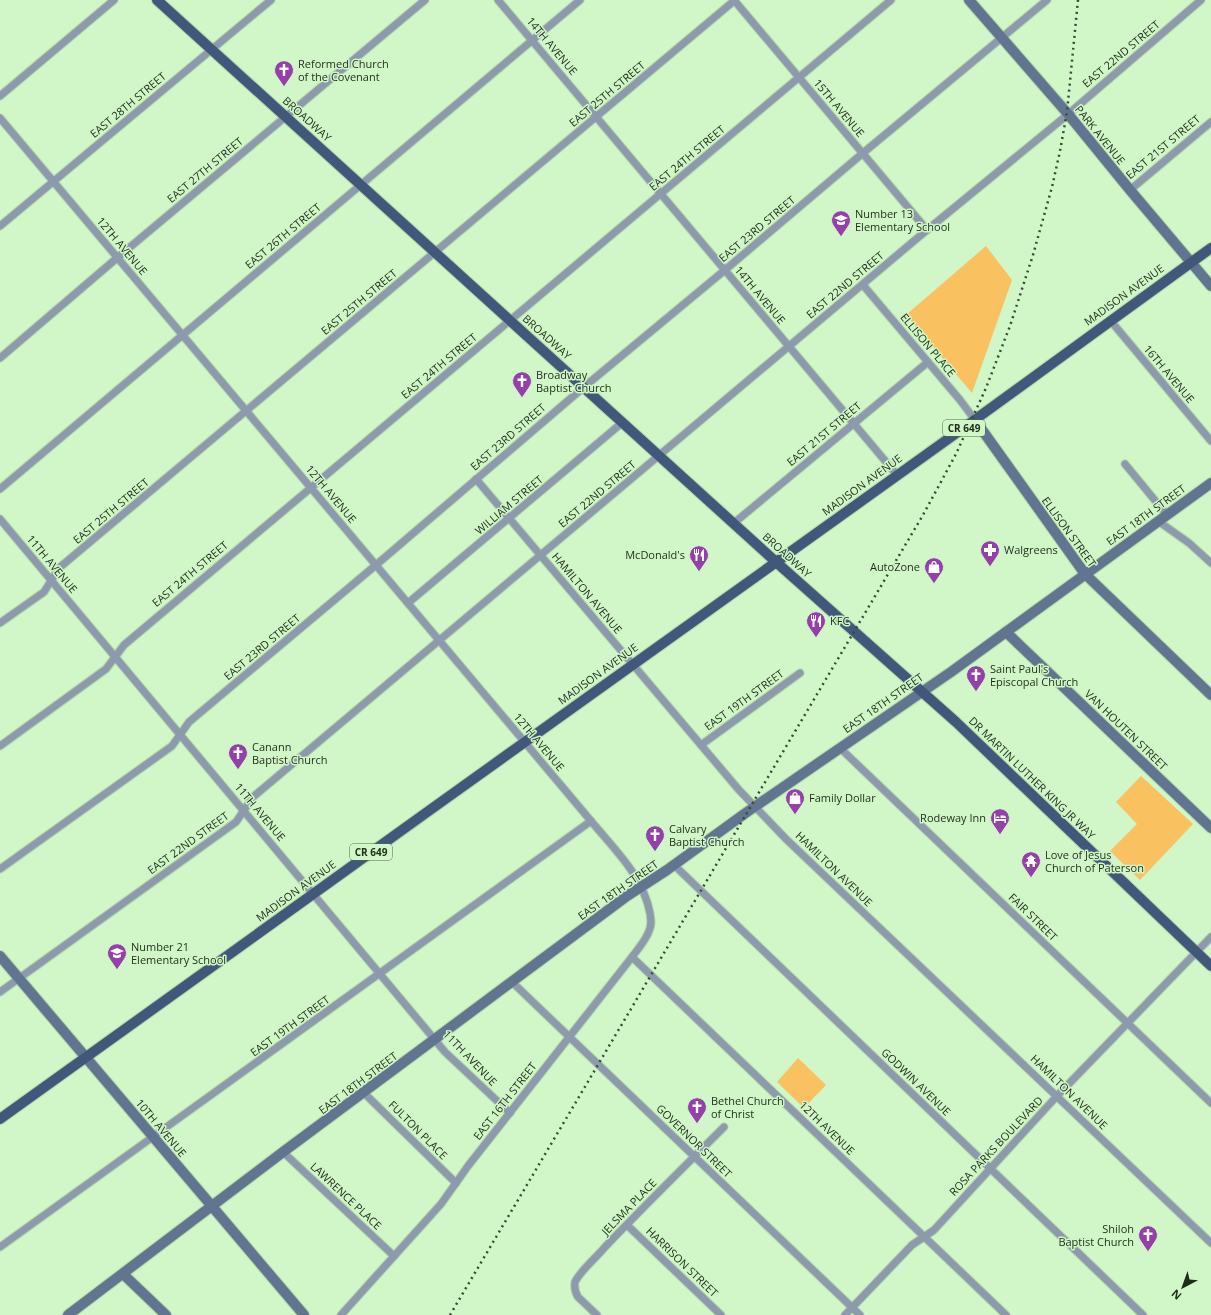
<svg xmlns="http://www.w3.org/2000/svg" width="1211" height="1315" font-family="'Open Sans',sans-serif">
  <rect width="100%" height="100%" fill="#d1f6c7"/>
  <g fill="#f9c160">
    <path d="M986,246L1012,280L972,393L906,315Z"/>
    <path d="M1141,776L1193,824L1140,880L1110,851L1137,824L1116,802Z"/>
    <path d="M798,1058L826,1085L804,1108L777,1082Z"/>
  </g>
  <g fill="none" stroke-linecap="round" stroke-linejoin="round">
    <g stroke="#b1d2a8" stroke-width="9">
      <g id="street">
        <path d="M498,0L897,475"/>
        <path d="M734,0L927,230"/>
        <path d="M0,96L114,0"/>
        <path d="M0,118L591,821C615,850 643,876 650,913C651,920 652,925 649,931C646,940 638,949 632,957L468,1166L441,1204L341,1315"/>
        <path d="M1130,190L1211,122"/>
        <path d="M0,226L271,0"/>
        <path d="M863,285L960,400L975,420"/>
        <path d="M1110,320L1211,441"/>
        <path d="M0,358L117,258L425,0"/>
        <path d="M1125,464L1167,515"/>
        <path d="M476,479L739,790L786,839L1211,1243"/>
        <path d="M0,489L580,0"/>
        <path d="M0,519L445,1052L510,1113"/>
        <path d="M1158,521L1189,543L1211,563"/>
        <path d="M734,523L928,362"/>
        <path d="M408,603L623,422"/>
        <path d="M0,623L44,592L59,568L735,0"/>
        <path d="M701,745L800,673"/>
        <path d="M0,746L106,669L124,645L891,0"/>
        <path d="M840,748L1211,1103"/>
        <path d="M674,865L1143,1315"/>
        <path d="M0,869L172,746L189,722L376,565L584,387L725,270L863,153L1047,0"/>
        <path d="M632,957L1006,1315"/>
        <path d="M512,982L860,1315"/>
        <path d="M0,992L236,822L253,797L927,230L1066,116L1201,0"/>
        <path d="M364,1093L456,1183"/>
        <path d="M283,1152L394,1256"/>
        <path d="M627,1225L721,1315"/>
        <path d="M0,1247L591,821"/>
        <path d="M597,1315L578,1297C575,1292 574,1288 575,1282C580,1271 597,1257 605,1247C644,1206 684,1167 724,1127"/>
        <path d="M845,1315L912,1245L934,1230L1057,1096L1211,937"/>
      </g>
    </g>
    <g stroke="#b1d2a8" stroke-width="12">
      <g id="secondary">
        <path d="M969,0L1068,114L1130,190L1211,286"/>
        <path d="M975,420L1085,574L1211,695"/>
        <path d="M1006,632L1211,828"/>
        <path d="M0,956L304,1315"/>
        <path d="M123,1274L166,1315"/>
        <path d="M68,1315L283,1152L627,896L667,870L747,812L951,672L1211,483"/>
      </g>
    </g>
    <g stroke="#b1d2a8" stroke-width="12">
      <g id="primary">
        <path d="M157,0L776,562L956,722L1211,966"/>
        <path d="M0,1119C323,887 645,655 969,424C1050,366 1130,306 1211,248"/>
      </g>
    </g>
    <use href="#street" stroke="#8d9aae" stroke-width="7"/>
    <use href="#secondary" stroke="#617490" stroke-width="10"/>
    <use href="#primary" stroke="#42587a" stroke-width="10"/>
    <path stroke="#394b35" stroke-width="2.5" stroke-dasharray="2 4" stroke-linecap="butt" d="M450,1315L923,515L956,454L986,388L1010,326L1033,255L1052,187L1060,151L1067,112L1078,0"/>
  </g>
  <defs>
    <g id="church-pin" transform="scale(1)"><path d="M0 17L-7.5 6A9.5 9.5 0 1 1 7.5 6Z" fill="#953fab" stroke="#d1f6c7"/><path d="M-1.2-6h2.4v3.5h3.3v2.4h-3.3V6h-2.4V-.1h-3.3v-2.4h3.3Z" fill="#fff"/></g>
    <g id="school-pin" transform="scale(1)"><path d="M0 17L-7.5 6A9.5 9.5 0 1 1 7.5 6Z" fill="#953fab" stroke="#d1f6c7"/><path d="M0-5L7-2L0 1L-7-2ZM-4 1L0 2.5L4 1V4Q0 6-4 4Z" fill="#fff"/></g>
    <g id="pharmacy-pin" transform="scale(1)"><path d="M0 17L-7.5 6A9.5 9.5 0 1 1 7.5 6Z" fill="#953fab" stroke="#d1f6c7"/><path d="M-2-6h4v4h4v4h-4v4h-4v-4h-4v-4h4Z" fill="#fff"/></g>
    <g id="restaurant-pin" transform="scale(1)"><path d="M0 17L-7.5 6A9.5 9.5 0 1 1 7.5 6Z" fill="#953fab" stroke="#d1f6c7"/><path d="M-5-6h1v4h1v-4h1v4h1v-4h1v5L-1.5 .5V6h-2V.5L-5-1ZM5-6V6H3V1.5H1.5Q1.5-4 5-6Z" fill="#fff"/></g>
    <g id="shop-pin" transform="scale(1)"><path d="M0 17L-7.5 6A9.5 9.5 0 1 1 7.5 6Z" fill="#953fab" stroke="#d1f6c7"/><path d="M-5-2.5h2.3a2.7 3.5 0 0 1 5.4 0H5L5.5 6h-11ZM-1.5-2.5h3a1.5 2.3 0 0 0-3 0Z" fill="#fff"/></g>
    <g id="hotel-pin" transform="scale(1)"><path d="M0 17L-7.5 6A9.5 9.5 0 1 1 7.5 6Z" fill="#953fab" stroke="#d1f6c7"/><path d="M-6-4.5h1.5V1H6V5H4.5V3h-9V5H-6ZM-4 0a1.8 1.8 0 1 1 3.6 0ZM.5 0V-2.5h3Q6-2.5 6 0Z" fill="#fff"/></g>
    <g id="temple-pin" transform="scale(1)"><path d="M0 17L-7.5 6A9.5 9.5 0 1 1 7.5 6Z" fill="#953fab" stroke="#d1f6c7"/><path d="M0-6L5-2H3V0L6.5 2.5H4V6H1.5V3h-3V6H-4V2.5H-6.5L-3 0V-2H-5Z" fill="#fff"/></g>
  </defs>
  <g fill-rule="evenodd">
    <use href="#church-pin" x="284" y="70"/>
    <use href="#school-pin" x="841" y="220"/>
    <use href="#church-pin" x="522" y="381"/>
    <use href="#pharmacy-pin" x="990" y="550"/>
    <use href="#restaurant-pin" x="699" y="555"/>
    <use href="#shop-pin" x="934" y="567"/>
    <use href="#restaurant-pin" x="816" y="621"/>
    <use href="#church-pin" x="976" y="675"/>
    <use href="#church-pin" x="238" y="753"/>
    <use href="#shop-pin" x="795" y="798"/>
    <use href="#hotel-pin" x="1000" y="818"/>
    <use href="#church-pin" x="655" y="835"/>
    <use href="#temple-pin" x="1031" y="861"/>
    <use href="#school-pin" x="117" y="953"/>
    <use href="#church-pin" x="697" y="1107"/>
    <use href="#church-pin" x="1148" y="1235"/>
  </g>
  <g text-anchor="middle" stroke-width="3" stroke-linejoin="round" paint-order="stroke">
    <g fill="#d1f6c7" stroke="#54694e" stroke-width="1">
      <rect x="943" y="420" width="42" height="16" rx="3"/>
      <rect x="350" y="844" width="42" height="16" rx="3"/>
    </g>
    <g font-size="10" font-weight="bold" fill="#1e2c1a">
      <text x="964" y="432">CR 649</text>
      <text x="371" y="856">CR 649</text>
    </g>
    <g font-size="11" fill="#1e2c1a" stroke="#d1f6c7">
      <text transform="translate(552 46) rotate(50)" y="4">14TH AVENUE</text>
      <text transform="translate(1121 54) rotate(-40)" y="4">EAST 22ND STREET</text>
      <text transform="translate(607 94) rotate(-40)" y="4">EAST 25TH STREET</text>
      <text transform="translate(128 105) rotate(-40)" y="4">EAST 28TH STREET</text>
      <text transform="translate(839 108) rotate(50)" y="4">15TH AVENUE</text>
      <text transform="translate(307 119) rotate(42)" y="4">BROADWAY</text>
      <text transform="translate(1100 135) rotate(51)" y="4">PARK AVENUE</text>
      <text transform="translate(1163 147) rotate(-40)" y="4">EAST 21ST STREET</text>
      <text transform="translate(687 158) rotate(-40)" y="4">EAST 24TH STREET</text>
      <text transform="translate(205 170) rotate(-40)" y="4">EAST 27TH STREET</text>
      <text transform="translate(757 229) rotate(-40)" y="4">EAST 23RD STREET</text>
      <text transform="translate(283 236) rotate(-40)" y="4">EAST 26TH STREET</text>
      <text transform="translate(122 246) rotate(50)" y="4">12TH AVENUE</text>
      <text transform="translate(845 285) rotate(-40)" y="4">EAST 22ND STREET</text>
      <text transform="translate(760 295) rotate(50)" y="4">14TH AVENUE</text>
      <text transform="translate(1124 295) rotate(-36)" y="4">MADISON AVENUE</text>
      <text transform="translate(359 302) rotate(-40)" y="4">EAST 25TH STREET</text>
      <text transform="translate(547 337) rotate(42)" y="4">BROADWAY</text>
      <text transform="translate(928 345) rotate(50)" y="4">ELLISON PLACE</text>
      <text transform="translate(439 366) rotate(-40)" y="4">EAST 24TH STREET</text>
      <text transform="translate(1169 374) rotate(50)" y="4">16TH AVENUE</text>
      <text transform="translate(824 434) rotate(-40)" y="4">EAST 21ST STREET</text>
      <text transform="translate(508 437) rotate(-41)" y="4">EAST 23RD STREET</text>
      <text transform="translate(862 485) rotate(-36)" y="4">MADISON AVENUE</text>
      <text transform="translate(331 494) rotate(50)" y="4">12TH AVENUE</text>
      <text transform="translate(597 494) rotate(-40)" y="4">EAST 22ND STREET</text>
      <text transform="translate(509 505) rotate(-40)" y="4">WILLIAM STREET</text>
      <text transform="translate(111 511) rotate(-40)" y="4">EAST 25TH STREET</text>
      <text transform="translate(1146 515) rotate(-36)" y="4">EAST 18TH STREET</text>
      <text transform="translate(1069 532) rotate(54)" y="4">ELLISON STREET</text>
      <text transform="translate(787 555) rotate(42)" y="4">BROADWAY</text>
      <text transform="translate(52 564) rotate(50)" y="4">11TH AVENUE</text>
      <text transform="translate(190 574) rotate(-40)" y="4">EAST 24TH STREET</text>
      <text transform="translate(587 593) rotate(50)" y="4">HAMILTON AVENUE</text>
      <text transform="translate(262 647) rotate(-40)" y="4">EAST 23RD STREET</text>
      <text transform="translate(598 674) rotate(-36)" y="4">MADISON AVENUE</text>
      <text transform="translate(744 700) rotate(-36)" y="4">EAST 19TH STREET</text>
      <text transform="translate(883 703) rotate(-35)" y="4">EAST 18TH STREET</text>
      <text transform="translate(1126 730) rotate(44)" y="4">VAN HOUTEN STREET</text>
      <text transform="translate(539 742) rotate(50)" y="4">12TH AVENUE</text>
      <text transform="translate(1032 778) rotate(44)" y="4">DR MARTIN LUTHER KING JR WAY</text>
      <text transform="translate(260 812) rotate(50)" y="4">11TH AVENUE</text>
      <text transform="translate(188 843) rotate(-36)" y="4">EAST 22ND STREET</text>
      <text transform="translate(834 869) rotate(44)" y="4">HAMILTON AVENUE</text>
      <text transform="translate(618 890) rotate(-35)" y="4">EAST 18TH STREET</text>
      <text transform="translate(296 891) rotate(-36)" y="4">MADISON AVENUE</text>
      <text transform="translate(1033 917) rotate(44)" y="4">FAIR STREET</text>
      <text transform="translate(290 1026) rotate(-36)" y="4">EAST 19TH STREET</text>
      <text transform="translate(470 1058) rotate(46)" y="4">11TH AVENUE</text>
      <text transform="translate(916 1082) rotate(44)" y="4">GODWIN AVENUE</text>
      <text transform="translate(358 1083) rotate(-37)" y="4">EAST 18TH STREET</text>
      <text transform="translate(1069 1092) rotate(44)" y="4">HAMILTON AVENUE</text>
      <text transform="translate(505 1101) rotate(-52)" y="4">EAST 16TH STREET</text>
      <text transform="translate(161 1128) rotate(50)" y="4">10TH AVENUE</text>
      <text transform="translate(827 1128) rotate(44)" y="4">12TH AVENUE</text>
      <text transform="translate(418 1130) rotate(45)" y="4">FULTON PLACE</text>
      <text transform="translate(694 1141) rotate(44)" y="4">GOVERNOR STREET</text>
      <text transform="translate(996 1146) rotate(-47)" y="4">ROSA PARKS BOULEVARD</text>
      <text transform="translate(346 1196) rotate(43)" y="4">LAWRENCE PLACE</text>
      <text transform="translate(629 1207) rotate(-46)" y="4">JELSMA PLACE</text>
      <text transform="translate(682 1262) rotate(44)" y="4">HARRISON STREET</text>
    </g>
    <g font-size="11" fill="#1e2c1a" stroke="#d1f6c7" text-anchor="start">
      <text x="298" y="68">Reformed Church<tspan x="298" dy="13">of the Covenant</tspan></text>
      <text x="855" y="218">Number 13<tspan x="855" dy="13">Elementary School</tspan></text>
      <text x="536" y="379">Broadway<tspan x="536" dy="13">Baptist Church</tspan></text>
      <text x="1004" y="554">Walgreens</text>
      <text x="685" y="559" text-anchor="end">McDonald's</text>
      <text x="920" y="571" text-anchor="end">AutoZone</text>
      <text x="830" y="625">KFC</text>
      <text x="990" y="673">Saint Paul's<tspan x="990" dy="13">Episcopal Church</tspan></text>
      <text x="252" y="751">Canann<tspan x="252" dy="13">Baptist Church</tspan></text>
      <text x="809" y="802">Family Dollar</text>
      <text x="986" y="822" text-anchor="end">Rodeway Inn</text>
      <text x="669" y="833">Calvary<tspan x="669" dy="13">Baptist Church</tspan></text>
      <text x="1045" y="859">Love of Jesus<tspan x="1045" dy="13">Church of Paterson</tspan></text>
      <text x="131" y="951">Number 21<tspan x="131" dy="13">Elementary School</tspan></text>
      <text x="711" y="1105">Bethel Church<tspan x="711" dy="13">of Christ</tspan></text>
      <text x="1134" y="1233" text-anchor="end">Shiloh<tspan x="1134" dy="13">Baptist Church</tspan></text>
    </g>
  </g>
  <g transform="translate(1183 1287) rotate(221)" stroke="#d1f6c7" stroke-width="3" paint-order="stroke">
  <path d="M0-3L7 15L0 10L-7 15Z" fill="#1e2c1a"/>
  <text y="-6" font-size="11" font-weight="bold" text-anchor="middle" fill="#1e2c1a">N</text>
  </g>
</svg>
